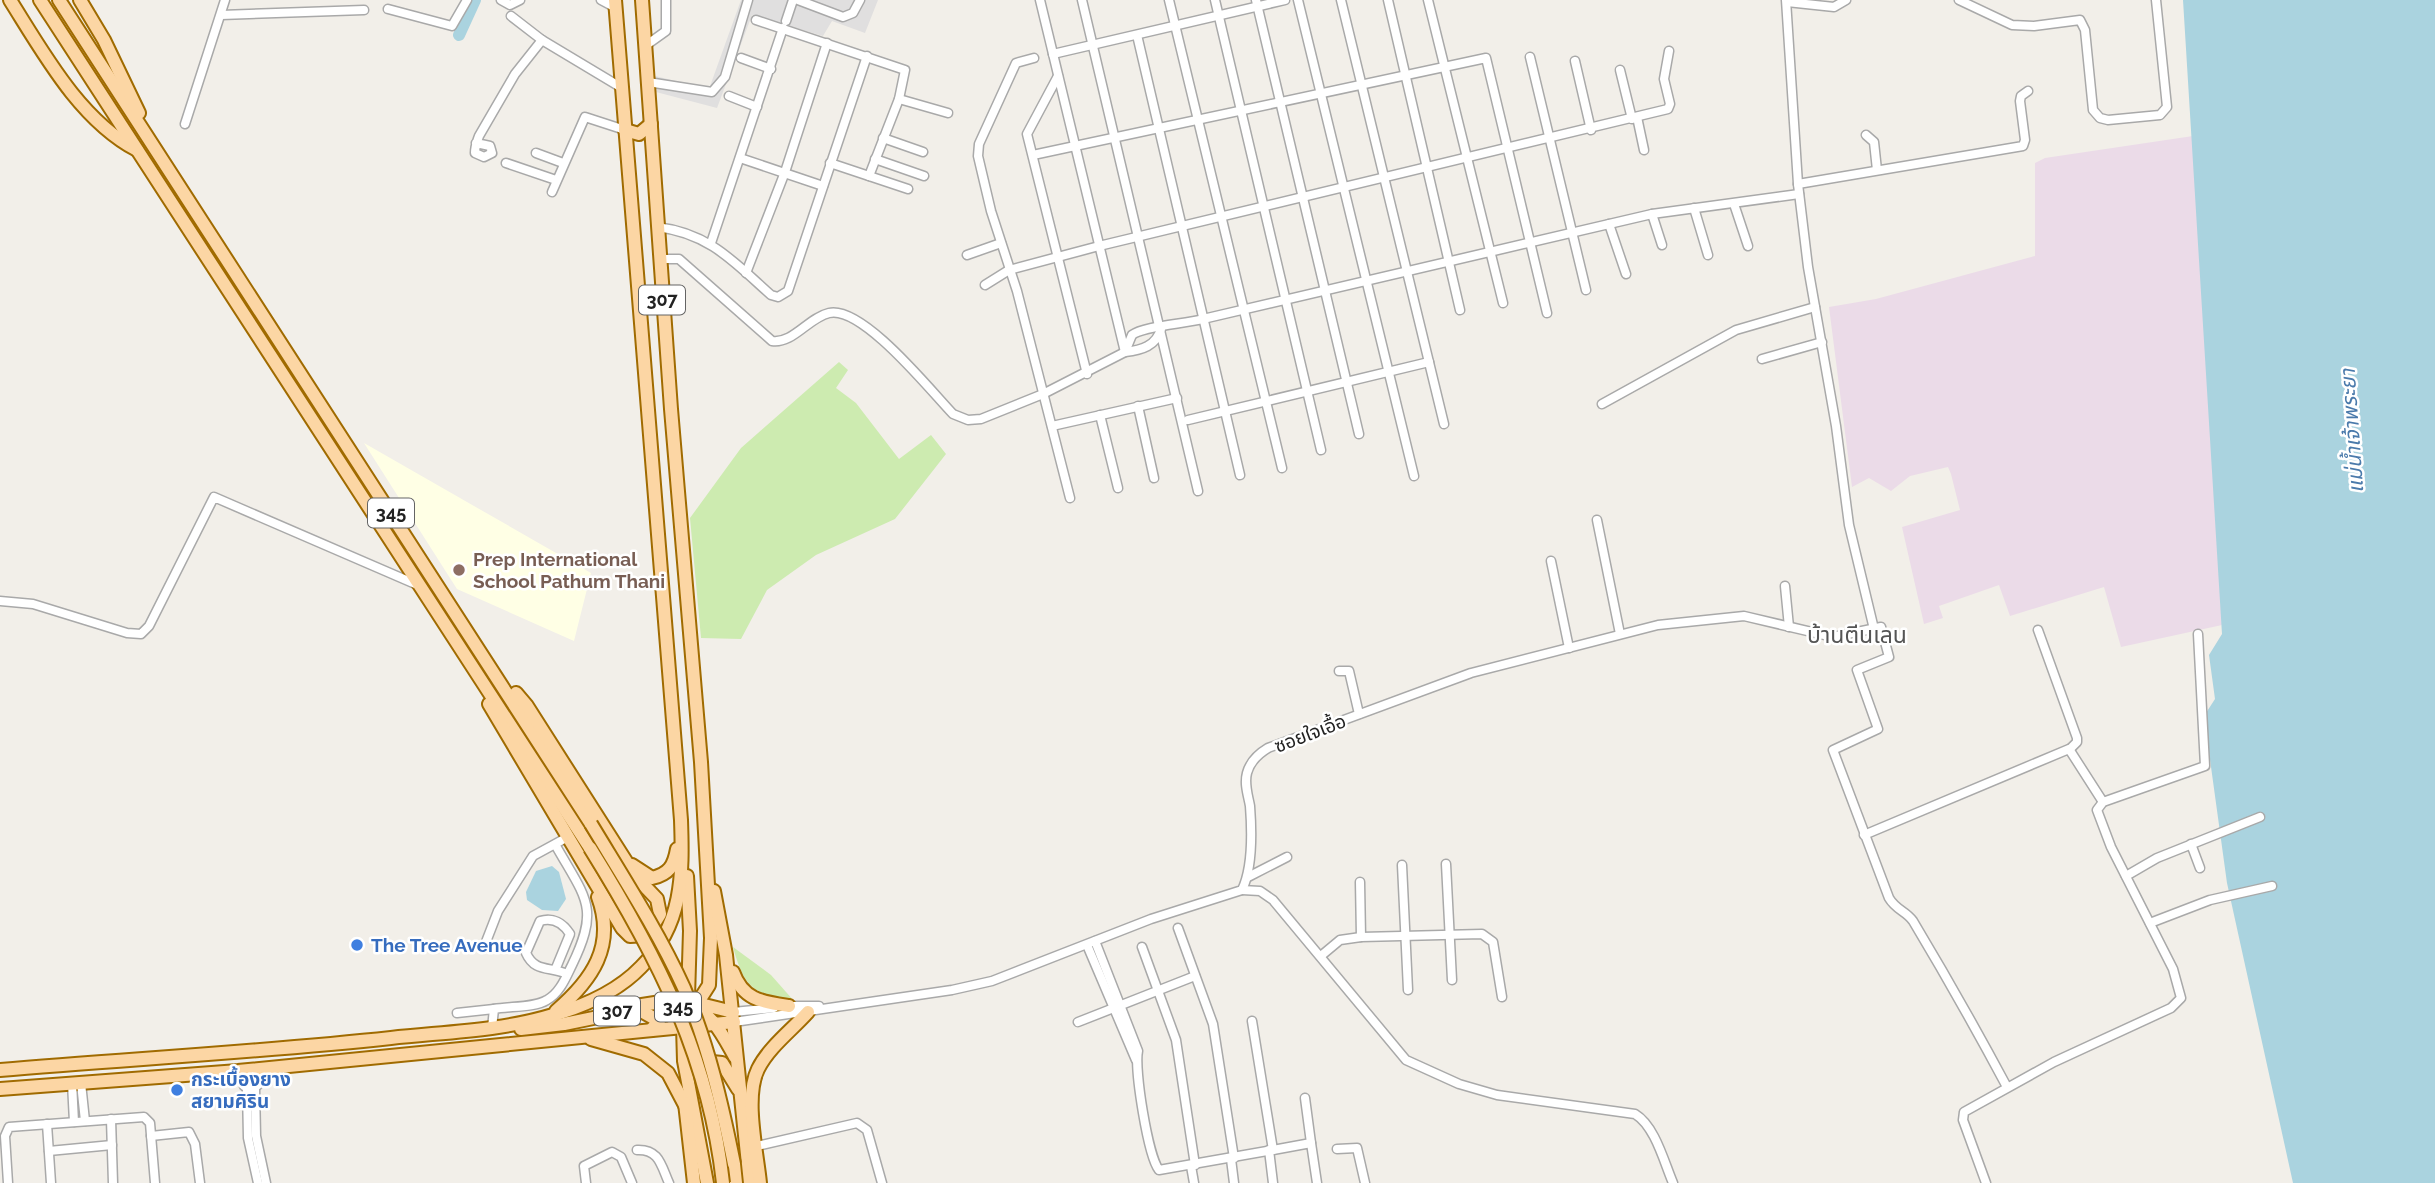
<svg xmlns="http://www.w3.org/2000/svg" width="2435" height="1183" font-family="Raleway,'Noto Sans Thai',sans-serif">
  <rect width="100%" height="100%" fill="#f2efe9"/>
  <path fill="#e0dfdf" d="M741,0H878L865,33L832,21L823,36L752,15L717,108L656,92L655,76L709,89Z"/>
  <path fill="#ebdbe8" d="M2193,136L2222,625L2121,647L2104,587L2010,616L1999,585L1939,606L1943,618L1924,624L1902,527L1960,510L1951,474L1948,467L1910,476L1891,491L1869,478L1852,487L1829,307L1876,299L2035,256V163L2045,158Z"/>
  <path fill="#ffffe5" d="M364,443L591,573L574,641L457,589Z"/>
  <g fill="#cdebb0">
    <path d="M839,362L848,370L836,388L856,403L899,459L931,435L946,454L895,519L816,555L767,590L741,639L701,638L690,518L741,448Z"/>
    <path d="M733,947L771,975L794,1001C752,994 744,987 733,947Z"/>
  </g>
  <g fill="#aad3df">
    <path d="M2183,0H2435V1183H2293L2227,883L2204,716L2215,699L2209,655L2222,634Z"/>
    <path d="M552,866L559,872L566,899L558,911L542,910L527,900L526,892L536,871Z"/>
  </g>
  <g fill="none" stroke-linecap="round" stroke-linejoin="round">
    <path stroke="#aad3df" stroke-width="12" d="M459,35L475,0"/>
    <g stroke="#a9a9a9" stroke-width="11">
      <g id="minor">
        <path d="M501,0L510,5L520,0"/>
        <path d="M601,0L616,8"/>
        <path d="M798,0L843,17L853,13L860,0"/>
        <path d="M1040,0L1125,352C1142,350 1156,346 1161,329"/>
        <path d="M1082,0L1198,491"/>
        <path d="M1169,0L1282,468"/>
        <path d="M1215,0L1321,450"/>
        <path d="M1256,0L1359,434"/>
        <path d="M1298,0L1414,476"/>
        <path d="M1341,0L1444,424"/>
        <path d="M1388,0L1460,310"/>
        <path d="M1428,0L1503,303"/>
        <path d="M1786,0L1798,184L1808,267L1836,426L1849,525L1874,629"/>
        <path d="M1959,0L2012,25L2034,26L2080,20L2085,30L2093,110L2100,118L2108,120L2160,115L2167,107L2156,0"/>
        <path d="M1787,2L1834,7L1846,0"/>
        <path d="M388,9L452,26L467,0"/>
        <path d="M221,15L364,10"/>
        <path d="M511,16L542,40"/>
        <path d="M756,20L905,70L899,99L869,176"/>
        <path d="M786,21L793,0"/>
        <path d="M1137,35L1240,475"/>
        <path d="M645,46L666,31V0"/>
        <path d="M1053,54L1285,0"/>
        <path d="M1530,57L1586,290"/>
        <path d="M741,58L771,69"/>
        <path d="M1034,58L1016,63L979,144L978,156L991,211L1017,291L1070,498"/>
        <path d="M1575,61L1591,130"/>
        <path d="M1620,70L1632,119"/>
        <path d="M1058,76L1027,134L1087,374"/>
        <path d="M648,82L712,92L725,77L748,0"/>
        <path d="M729,96L757,107"/>
        <path d="M899,99L948,113"/>
        <path d="M1637,117L1644,150"/>
        <path d="M185,124L225,0"/>
        <path d="M1866,135L1874,142L1877,170"/>
        <path d="M883,138L923,152"/>
        <path d="M476,143L490,146L492,153L484,157L475,153C475,146 477,142 479,136L515,74L542,40L622,88"/>
        <path d="M536,153L563,163"/>
        <path d="M1033,155L1486,58L1547,313"/>
        <path d="M740,158L823,186"/>
        <path d="M875,159L924,176"/>
        <path d="M506,163L556,180"/>
        <path d="M830,163L908,189"/>
        <path d="M1798,184L2023,146L2025,140L2020,101L2021,96L2028,91"/>
        <path d="M552,192L585,117L625,130"/>
        <path d="M1734,204L1748,246"/>
        <path d="M1694,208L1708,255"/>
        <path d="M1652,214L1662,245"/>
        <path d="M1609,224L1626,274"/>
        <path d="M657,227C709,233 734,262 771,295L778,297L788,291L867,56"/>
        <path d="M711,243L783,28"/>
        <path d="M967,255L1001,243"/>
        <path d="M659,259H679L772,341C793,344 808,318 829,313C862,305 930,390 953,414L968,420L981,419L1043,394L1125,352L1132,335C1144,326 1184,324 1203,319L1652,214L1799,194"/>
        <path d="M746,273L785,172L827,43"/>
        <path d="M985,285L1009,270L1099,246L1668,109L1670,104L1664,79L1669,51"/>
        <path d="M1762,359L1822,342"/>
        <path d="M1602,404L1736,330L1815,307"/>
        <path d="M1138,406L1154,478"/>
        <path d="M1100,415L1118,488"/>
        <path d="M1188,420L1429,362"/>
        <path d="M1052,426L1177,398"/>
        <path d="M1597,520L1620,634"/>
        <path d="M1551,561L1569,648"/>
        <path d="M1785,586L1789,627"/>
        <path d="M0,601L33,604L127,633L141,634L149,626L214,497L420,586"/>
        <path d="M2038,630L2077,738V742L2070,749"/>
        <path d="M1339,671H1349L1359,714"/>
        <path d="M1864,835L2069,749L2103,802"/>
        <path d="M2191,844L2200,868"/>
        <path d="M1446,864L1452,980"/>
        <path d="M1402,865L1408,990"/>
        <path d="M2126,876L2157,858L2260,817"/>
        <path d="M1248,877L1287,857"/>
        <path d="M1360,882L1361,937"/>
        <path d="M1242,890L1260,891L1273,900L1406,1060L1459,1084L1497,1095L1635,1114C1655,1126 1664,1162 1673,1183"/>
        <path d="M2150,923L2210,900L2272,886"/>
        <path d="M1178,928L1213,1024L1234,1158"/>
        <path d="M1095,941L1138,1051C1134,1069 1148,1156 1159,1170L1273,1150L1252,1021"/>
        <path d="M1087,945L1136,1060"/>
        <path d="M484,947L498,911L533,856L566,838"/>
        <path d="M1142,947L1176,1040L1195,1165"/>
        <path d="M1322,955L1340,940L1361,937L1482,934L1493,942L1502,997"/>
        <path d="M556,968L570,934C563,923 553,917 540,921L526,953C535,973 550,966 567,974"/>
        <path d="M787,1006H819"/>
        <path d="M733,1012L774,1008"/>
        <path d="M457,1013L494,1009"/>
        <path d="M734,1022L952,990L992,981L1151,919L1242,890C1253,867 1252,832 1250,806C1248,795 1244,784 1247,773C1250,762 1258,754 1268,748L1471,673L1658,625L1744,616L1833,637L1881,627L1889,657L1857,670L1878,729L1833,750L1889,898C1896,910 1906,911 1913,921C1946,976 1977,1031 2007,1087"/>
        <path d="M1078,1022L1195,976"/>
        <path d="M492,1028L494,1009C510,1006 534,1008 547,1000C560,993 566,977 572,965C600,907 586,899 556,846"/>
        <path d="M238,1071L244,1086L250,1090L258,1085L263,1068"/>
        <path d="M72,1083L74,1122"/>
        <path d="M81,1083L85,1121"/>
        <path d="M255,1088L256,1136L266,1183"/>
        <path d="M247,1089L248,1138L258,1183"/>
        <path d="M1305,1098L1311,1143"/>
        <path d="M111,1119L113,1183"/>
        <path d="M47,1124L51,1183"/>
        <path d="M151,1136L189,1132L195,1144L200,1183"/>
        <path d="M757,1146L857,1123L867,1130L882,1183"/>
        <path d="M1337,1149L1357,1148L1365,1183"/>
        <path d="M637,1150C659,1149 661,1165 669,1183"/>
        <path d="M1269,1150L1273,1183"/>
        <path d="M1273,1150L1311,1143L1317,1183"/>
        <path d="M49,1151L112,1145"/>
        <path d="M1231,1159L1234,1183"/>
        <path d="M1191,1166L1194,1183"/>
        <path d="M8,1183L5,1136L9,1127L144,1117L150,1123L155,1183"/>
        <path d="M586,1183L584,1166L612,1152L621,1157L632,1183"/>
        <path d="M1986,1183L1963,1120L1964,1112L2054,1062L2171,1008L2181,998L2173,969L2111,847L2097,810L2103,802L2205,766L2198,634"/>
      </g>
    </g>
    <g stroke="#a06b00" stroke-width="16">
      <g id="primary">
        <path d="M10,0C44,54 80,120 137,150"/>
        <path d="M40,0L590,848"/>
        <path d="M59,0L591,824"/>
        <path d="M80,0L104,40L139,113"/>
        <path d="M642,0L671,409L701,762L711,938L709,985L695,1007L671,1028"/>
        <path d="M625,130L639,134L651,124"/>
        <path d="M489,704L622,928L630,936L647,935L660,914L657,899L636,877L527,706L516,693"/>
        <path d="M632,865L652,878C669,874 674,866 677,849"/>
        <path d="M687,876L690,931L688,997"/>
        <path d="M714,891L726,955L750,1183"/>
        <path d="M733,972C743,1000 762,1002 789,1006"/>
        <path d="M688,1005C712,1011 724,1038 735,1057"/>
        <path d="M556,1011C592,980 616,946 598,897"/>
        <path d="M643,1012L659,1021L651,1030"/>
        <path d="M683,1026L684,1061L707,1183"/>
        <path d="M521,1029L564,1024L608,1015L623,1008L680,999L733,1012"/>
        <path d="M591,1039L644,1054L668,1073L688,1111"/>
        <path d="M702,1061L722,1063L738,1089"/>
        <path d="M0,1070C130,1059 261,1052 391,1038C445,1032 501,1031 553,1015C584,1006 618,991 641,967C683,925 683,875 681,820L615,0"/>
        <path d="M0,1089L238,1071L734,1022"/>
        <path d="M685,1103L694,1183"/>
        <path d="M734,1164L736,1183"/>
        <path d="M760,1183C757,1152 744,1097 758,1069C769,1047 792,1030 808,1012"/>
      </g>
    </g>
    <use href="#minor" stroke="#fff" stroke-width="8"/>
    <use href="#primary" stroke="#fcd6a4" stroke-width="12"/>
    <g stroke="#a06b00" stroke-width="16" stroke-linecap="butt">
      <g id="primary-bridge">
        <path d="M591,824C623,877 658,931 684,988C708,1044 722,1104 734,1164"/>
        <path d="M590,848C656,954 709,1056 723,1183"/>
      </g>
    </g>
    <use href="#primary-bridge" stroke="#fcd6a4" stroke-width="12"/>
  </g>
  <circle fill="#8d6e63" stroke="#fff" stroke-width="2.5" cx="459" cy="570" r="7"/>
  <g fill="#3f7fe0" stroke="#fff" stroke-width="2.5">
    <circle cx="357" cy="945" r="7"/>
    <circle cx="177" cy="1090" r="7"/>
  </g>
  <g text-anchor="middle" stroke-width="5" stroke-linejoin="round" paint-order="stroke">
    <g fill="#fff" stroke="#646464" stroke-width="2">
      <rect x="639" y="285.5" width="46" height="29" rx="5"/>
      <rect x="368" y="498.5" width="46" height="29" rx="5"/>
      <rect x="655" y="992.5" width="46" height="29" rx="5"/>
      <rect x="594" y="996.5" width="46" height="29" rx="5"/>
    </g>
    <g font-size="18" font-weight="bold" fill="#222">
      <text x="662" y="306">307</text>
      <text x="391" y="519">345</text>
      <text x="678" y="1013">345</text>
      <text x="617" y="1017">307</text>
    </g>
    <g font-size="19" font-weight="bold" fill="#785e54" stroke="#fff" text-anchor="start">
      <text x="473" y="566">Prep International<tspan x="473" dy="22">School Pathum Thani</tspan></text>
    </g>
    <g font-size="19" fill="#222" stroke="#fff">
      <text transform="translate(1310 733) rotate(-21)" y="7">ซอยใจเอื้อ</text>
    </g>
    <g font-size="19" font-weight="bold" fill="#366cbe" stroke="#fff" text-anchor="start">
      <text x="371" y="952">The Tree Avenue</text>
      <text x="191" y="1086">กระเบื้องยาง<tspan x="191" dy="22">สยามคิริน</tspan></text>
    </g>
    <g font-size="21" font-style="italic" fill="#4a7aab" stroke="#fff">
      <text transform="translate(2352 431) rotate(-94)" y="7">แม่น้ำเจ้าพระยา</text>
    </g>
    <g font-size="23" fill="#555" stroke="#fff">
      <text x="1857" y="643">บ้านตีนเลน</text>
    </g>
  </g>
</svg>
